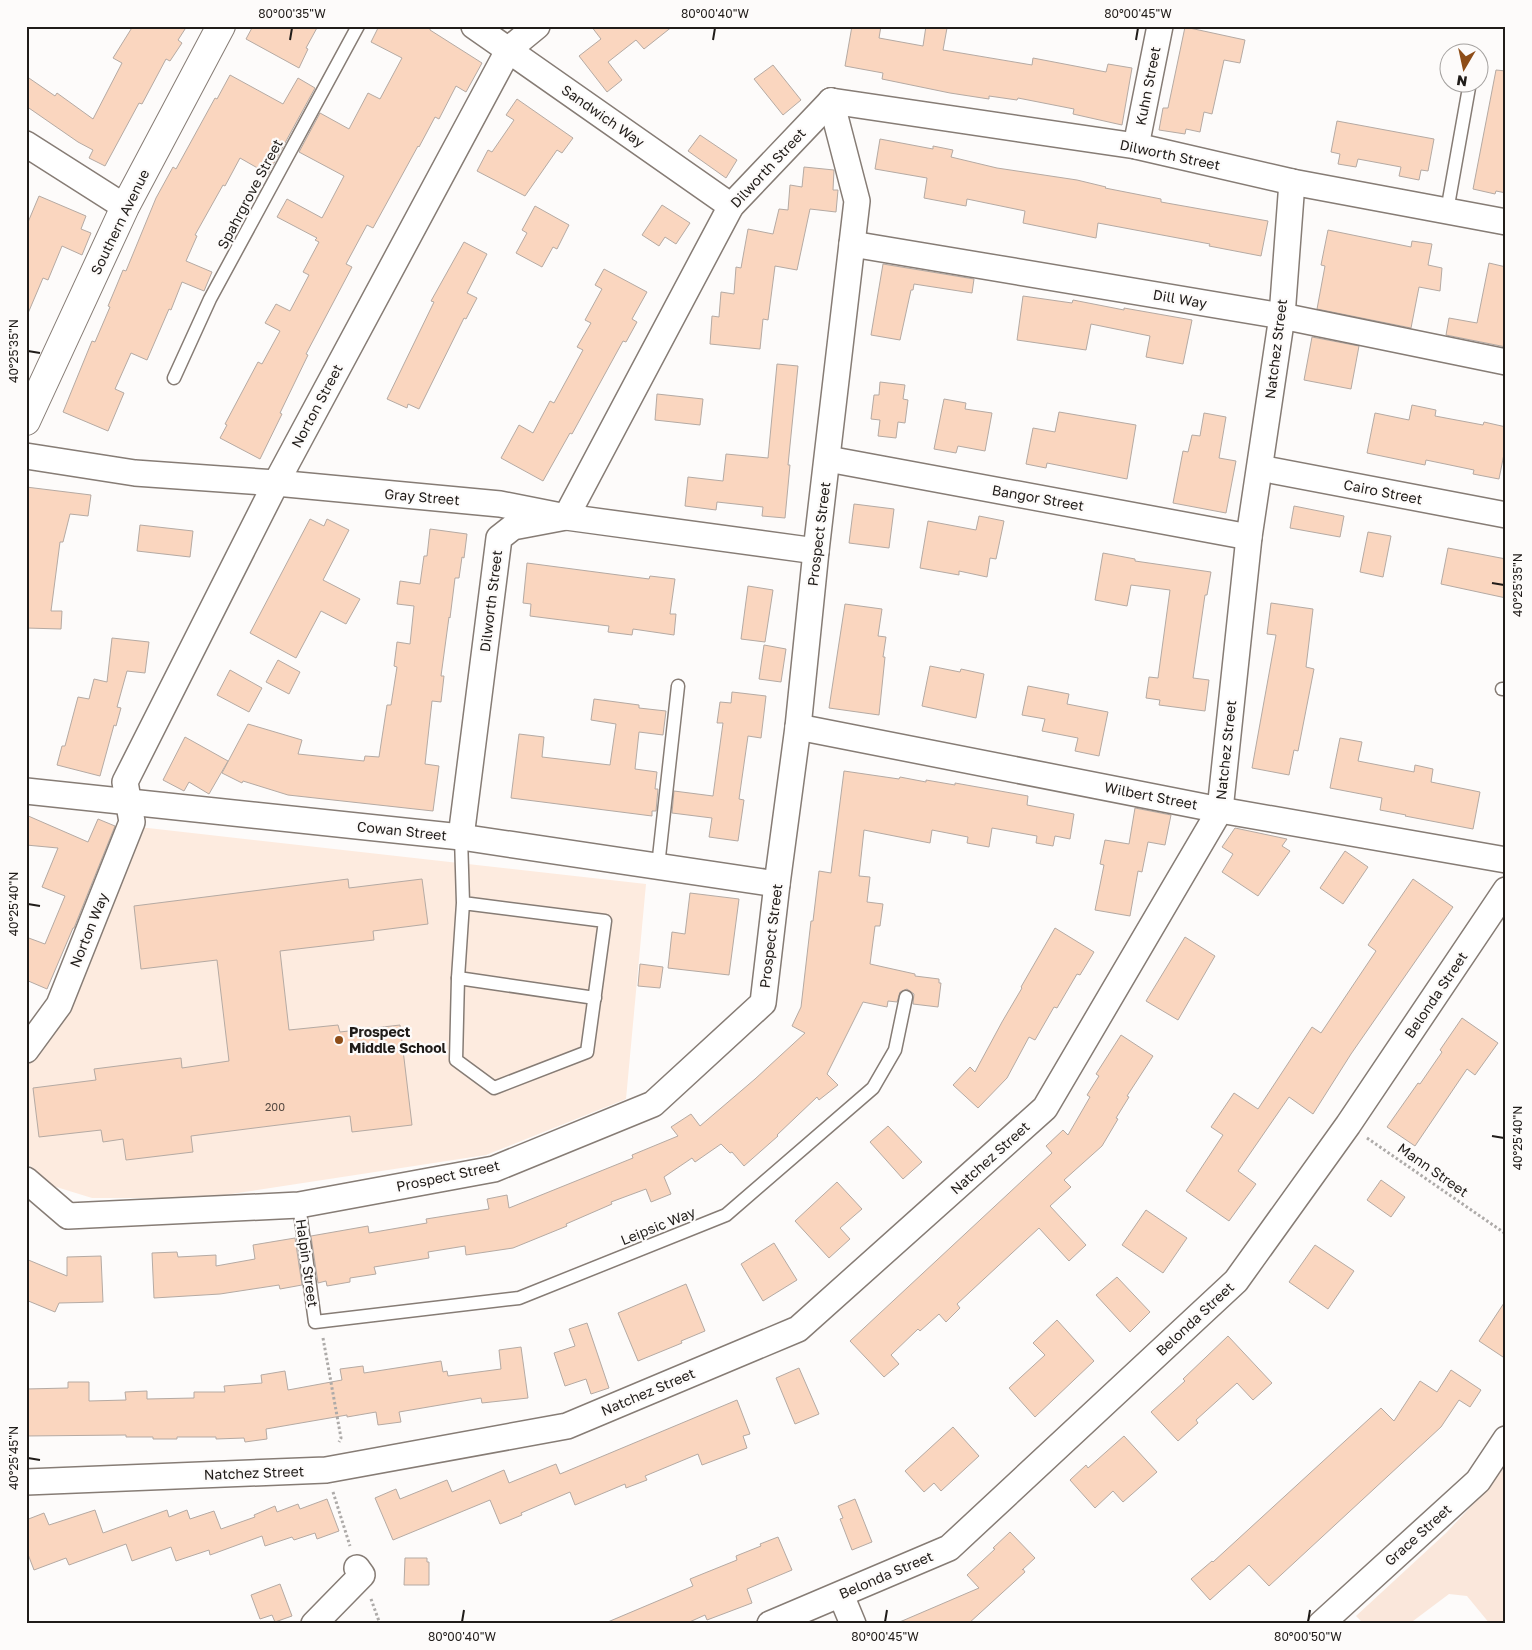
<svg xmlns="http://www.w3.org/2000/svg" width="1532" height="1650" font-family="'Golos Text',sans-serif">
  <rect width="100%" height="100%" fill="#fdfbfa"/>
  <path fill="#fdebdf" d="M139,827L646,884L626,1099L486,1155L205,1198H92L53,1186L26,1162V1068L66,1012Z"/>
  <path fill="#fae7db" d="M1506,1466V1624H1490L1467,1596L1449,1594L1409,1624H1364L1356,1616L1446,1533L1479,1498Z"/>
  <g fill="#fad6bf" stroke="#b5aaa3">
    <path d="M133,26H187L178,40L182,43L170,61L166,59L142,104L139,103L105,166L89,158L93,150L78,142L26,106V76L55,96L57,93L93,119L122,63L113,58Z"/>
    <path d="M253,26H318L306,48L308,49L299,68L246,39Z"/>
    <path d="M379,26H430V30L482,63L466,92L456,86L439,119L435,117L419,147L418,146L373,228L367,225L346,264L352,267L306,354L308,355L280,413L282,414L260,459L220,438L227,425L225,424L258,362L262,364L280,331L265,323L276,304L290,311L309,275L303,272L319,242L315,240L317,238L277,217L287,199L322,218L344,176L299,152L320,113L349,129L368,93L380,99L402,58L371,42Z"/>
    <path d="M591,26H673L644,49L636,40L608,62L622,80L607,92L579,56L601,39Z"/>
    <path d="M852,26H881L879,38L923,46L926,26H938L947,28L943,50L1032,65L1033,58L1106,72L1108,64L1132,68L1122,125L1073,114L1074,109L1018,98L1017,100L989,96V99L950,93L882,79L883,73L845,66Z"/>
    <path d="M1185,27L1245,40L1240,63L1224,60L1212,114L1204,112L1200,132L1186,129L1185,134L1159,130L1163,108H1168Z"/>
    <path d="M773,65L801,100L783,115L754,79Z"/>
    <path d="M1496,70L1506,71V193L1496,191L1495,194L1473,189Z"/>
    <path d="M230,75L283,104L298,78L315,88L268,174L240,158L225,186L223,185L195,235L197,236L186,261L212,272L204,291L182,282L171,310L169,309L147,360L131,353L115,389L124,393L108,431L63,412L92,341L95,342L110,307L108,306L116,287L123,270L126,271L156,198L173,167L176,169L215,98L217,99Z"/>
    <path d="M517,99L573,138L562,153L557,150L525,196L477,171L488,150L492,152L514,120L506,115Z"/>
    <path d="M1337,121L1434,139L1428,171L1421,170L1419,180L1399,176L1401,167L1358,159L1356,167L1338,164L1340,154L1331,152Z"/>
    <path d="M700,135L737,160L726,178L688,151Z"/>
    <path d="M880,139L933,149V146L953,150L951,157L997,168L1077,180L1106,187L1105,188L1161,199V202L1268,221L1261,256L1209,246L1210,244L1098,223L1096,238L1023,223L1025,211L967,199L966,206L924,198L927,178L875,169Z"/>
    <path d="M804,167L834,170L833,190H838L836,212L810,209L797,270L775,266L768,320L763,319L760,349L710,344L712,316L719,317L721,292L734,294L736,267L741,268L748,229L773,234L779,209L788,210L790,185L802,187Z"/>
    <path d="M39,196L86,216L81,229L91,233L82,255L62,246L48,280L43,278L26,318V227Z"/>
    <path d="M662,205L690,223L676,244L665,237L659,246L642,235Z"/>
    <path d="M535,206L569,225L557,249L553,247L542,267L516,253L527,233L522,230Z"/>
    <path d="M1328,230L1411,247L1412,241L1432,244L1428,265L1442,268L1440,291L1419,287L1411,328L1317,309L1325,266L1321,265Z"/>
    <path d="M464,242L487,254L467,293L477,298L466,319L464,318L419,409L408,404L407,408L387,399L434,302L431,301Z"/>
    <path d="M1489,263L1506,267V347L1446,335L1449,318L1477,323Z"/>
    <path d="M883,264L974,279L972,293L914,284L913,290H911L900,340L871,335Z"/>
    <path d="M604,269L647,292L632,319L637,322L626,342L623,341L572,434L570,433L543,481L501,458L519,425L533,433L550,401L554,403L583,350L577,347L591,323L585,320L602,289L595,285Z"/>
    <path d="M1023,296L1072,303L1073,300L1124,310V308L1192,320L1183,364L1146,357L1150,336L1091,324L1086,350L1017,340Z"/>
    <path d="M1312,337L1359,346L1351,389L1304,380Z"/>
    <path d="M777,364L798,366L788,465H790L785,518L762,516L763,507L717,502L716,510L685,506L688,477L723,481L726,454L768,458Z"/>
    <path d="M880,382L905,385L903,399L908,400L905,423L898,422L896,438L878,436L880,420L871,419L874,395H879Z"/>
    <path d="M657,394L703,399L700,425L655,420Z"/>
    <path d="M944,399L966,403L965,409L992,413L985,451L958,446L956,453L934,449Z"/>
    <path d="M1412,405L1436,410L1435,416L1483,425L1484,422L1506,427V444L1499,479L1473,474L1474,470L1426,460L1425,465L1367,453L1375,413L1409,420Z"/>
    <path d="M1059,412L1136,425L1127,479L1047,463L1046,468L1026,464L1033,428L1055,432Z"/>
    <path d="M1204,413L1226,417L1219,458L1236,461L1226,513L1173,503L1183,451L1188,452L1192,435L1200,436Z"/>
    <path d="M26,487L91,495L88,516L70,514L63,542H60L51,611H62L61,629L26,628Z"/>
    <path d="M854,504L894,509L889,548L849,543Z"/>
    <path d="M1294,506L1344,516L1340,537L1290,528Z"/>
    <path d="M979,516L1004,521L996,559L990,558L987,577L959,571V575L920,568L928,521L976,530Z"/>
    <path d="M310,519L324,526L327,519L349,530L323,580L360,599L346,624L321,611L296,658L250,633Z"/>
    <path d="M140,525L193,531L190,557L137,551Z"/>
    <path d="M430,529L467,534L464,558L462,557L459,578H455L450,618L449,617L441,676H444L441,702L432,701L425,764L439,766L433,811L288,795L243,781L242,783L222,773L248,724L302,740L298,754L364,761L365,756L379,757L387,705H391L397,667L394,666L397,642L410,644L414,606L397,604L400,581L420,584L424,556H427Z"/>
    <path d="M1368,532L1391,536L1383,577L1360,572Z"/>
    <path d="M1448,548L1506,559V598L1441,584Z"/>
    <path d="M1103,553L1135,559V561L1211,572L1207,595H1205L1193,678L1209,680L1205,711L1159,705L1160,700L1146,698L1149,677L1158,678L1170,590L1131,585L1127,606L1095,600Z"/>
    <path d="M527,563L649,579L650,576L675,579L670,614H676L674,635L633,629L632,635L608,632L609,626L530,616L531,604L523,603Z"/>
    <path d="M748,586L773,590L765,642L741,639Z"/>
    <path d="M1271,603L1313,609L1306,667L1314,669L1298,751L1294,750L1289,775L1252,768L1276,635L1267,634Z"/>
    <path d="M845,604L882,609L878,636L886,637L883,657H885L879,715L829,708Z"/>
    <path d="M112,638L149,642L145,673L127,671L117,707L121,708L116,726L114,725L100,776L57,765L62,746H65L78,697L89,699L94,679L107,682Z"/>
    <path d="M764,645L786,649L781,682L759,679Z"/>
    <path d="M278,660L300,672L289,694L266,682Z"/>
    <path d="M930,666L960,672L961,669L984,674L976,718L922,706Z"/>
    <path d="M230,670L262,688L249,712L217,695Z"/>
    <path d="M1028,686L1069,694L1067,704L1108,712L1099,756L1075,751L1078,738L1042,731L1045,719L1022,715Z"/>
    <path d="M732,692L766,696L761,738L748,736L739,799L744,800L738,841L709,837L712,818L672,813L674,791L713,796L723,723H717L720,702L731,703Z"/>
    <path d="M594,699L639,705V708L666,711L663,735L639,732L635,769L657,772L655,789H658L656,811H652V816L511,798L519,734L544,737L542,757L610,765L616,724L591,720Z"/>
    <path d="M185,737L228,761L209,794L189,782L184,791L163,780Z"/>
    <path d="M1340,738L1362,742L1358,761L1414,772L1415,765L1433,769L1431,782L1480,792L1473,829L1405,816L1406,815L1380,810L1382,798L1330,788Z"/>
    <path d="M844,771L899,779L900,777L926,782V780L955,785V783L1028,796L1027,805L1074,814L1070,839L1055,836L1053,846L1036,843L1037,836L992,828L989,847L967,843L968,837L932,830L930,843L864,830L859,876L870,877L867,902L883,904L880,926H875L870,964L915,974V976L939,979V983H941L938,1007L913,1004L914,994L907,989L900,992L897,1002L888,1001L887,1007L863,1002L827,1074L838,1085L819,1100L817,1097L777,1135L778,1136L744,1166L732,1152L730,1153L721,1144L695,1162L692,1158L664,1177L671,1194L651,1202L646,1189L611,1202L612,1204L566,1224L567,1226L513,1248L466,1255L465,1246L428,1252L429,1258L374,1267L376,1274L350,1278V1282L327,1286L326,1281L318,1283L311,1236L368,1226L369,1233L427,1223L426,1219L489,1209L487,1199L507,1195L509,1208L633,1158L632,1155L678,1136L671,1127L691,1114L700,1126L755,1079L805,1033L792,1026L801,1007L811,921H813L819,871L831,873Z"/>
    <path d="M1135,808L1171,815L1165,845L1148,842L1142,872L1138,871L1130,916L1095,910L1104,865L1100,864L1105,840L1129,844Z"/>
    <path d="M26,815L88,842L98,819L115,826L74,928H73L47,989L26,980V937L45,944L65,896L42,887L58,848L26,845Z"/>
    <path d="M1235,828L1287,839L1282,846L1290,851L1258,896L1222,872L1233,854L1222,847Z"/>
    <path d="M1345,851L1368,867L1343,904L1320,888Z"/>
    <path d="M348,879L349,888L422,879L428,924L373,931L374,940L280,951L289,1030L338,1025L340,1032L400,1025L412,1125L352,1132L350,1116L191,1136L193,1152L126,1160L123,1139L103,1142L101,1130L39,1137L33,1088L96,1080L94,1069L181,1058L182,1068L229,1061L217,960L141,969L134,906Z"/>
    <path d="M1413,879L1453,907L1351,1054L1313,1114L1289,1097L1238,1171L1256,1184L1229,1221L1186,1191L1223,1135L1211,1127L1234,1093L1258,1109L1312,1027L1321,1033L1376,951L1368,945Z"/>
    <path d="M690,893L739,899L729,975L668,968L672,932L685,934Z"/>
    <path d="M1055,928L1094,952L1080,975L1077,974L1057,1008L1054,1007L1035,1040L1029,1037L1007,1078L978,1108L953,1085L970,1067L975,1072L1002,1022L1022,988L1021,987Z"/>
    <path d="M1185,937L1215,956L1178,1020L1146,1001Z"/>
    <path d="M640,964L663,967L660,988L638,986Z"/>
    <path d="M1462,1018L1498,1043L1475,1075L1467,1069L1415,1146L1387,1127L1418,1083L1420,1084L1442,1052L1440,1050Z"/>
    <path d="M1121,1035L1153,1056L1127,1096L1129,1097L1116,1118L1118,1119L1102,1146L1064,1180L1071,1187L1050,1206L1086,1245L1069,1261L1039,1228L957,1304L960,1308L946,1322L939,1314L920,1331L918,1329L891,1355L899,1364L884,1377L850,1341L1052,1153L1046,1146L1063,1130L1068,1135L1090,1097L1087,1095L1099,1076L1096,1074Z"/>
    <path d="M888,1126L922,1162L903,1179L870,1142Z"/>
    <path d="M1381,1180L1405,1197L1391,1217L1367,1200Z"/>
    <path d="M837,1182L862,1209L840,1228L850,1239L829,1258L795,1221Z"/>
    <path d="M1146,1210L1187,1238L1163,1273L1122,1245Z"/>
    <path d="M295,1238L302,1285L280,1289L279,1285L220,1294L154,1298L152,1253L177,1252L178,1257L216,1255V1266L255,1259L253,1245Z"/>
    <path d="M774,1243L797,1280L763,1301L741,1264Z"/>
    <path d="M1315,1245L1354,1271L1328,1309L1289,1282Z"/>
    <path d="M101,1256L103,1302L59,1303L55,1312L26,1300V1259L67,1276V1257Z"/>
    <path d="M1117,1277L1150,1312L1130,1332L1096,1295Z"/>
    <path d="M686,1284L705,1331L681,1341L682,1343L638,1361L618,1313Z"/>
    <path d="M1506,1300V1359L1479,1341Z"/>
    <path d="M1057,1320L1094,1361L1035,1417L1009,1388L1045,1355L1033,1343Z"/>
    <path d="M587,1323L609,1388L591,1394L586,1379L565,1386L554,1353L575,1346L569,1329Z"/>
    <path d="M1228,1336L1272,1383L1253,1400L1237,1383L1196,1420L1198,1423L1178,1441L1151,1412L1185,1381L1183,1379Z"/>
    <path d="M521,1347L528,1398L482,1403L481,1398L399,1412L401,1422L378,1425L376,1412L347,1417V1415L266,1429L267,1439L245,1442L244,1438L216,1439V1437H177V1439H153V1437H126V1435L26,1436V1389L68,1388V1382H89V1401L126,1400L125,1392L147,1391V1399L194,1398V1392H225L224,1386L262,1383L261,1375L285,1371L288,1390L342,1380L340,1369L363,1366L364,1373L441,1361L443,1372L447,1371L448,1376L501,1369L499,1350Z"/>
    <path d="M799,1368L819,1414L795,1424L776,1378Z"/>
    <path d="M1451,1370L1481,1390L1470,1407L1459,1400L1441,1427L1269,1586L1249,1565L1210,1600L1191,1579L1212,1561L1213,1562L1381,1408L1394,1421L1420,1381L1437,1392Z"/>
    <path d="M737,1400L750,1434L743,1436L747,1448L702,1465L698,1454L645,1476L647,1480L626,1488L625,1484L575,1505L570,1492L521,1513L522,1515L500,1524L490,1500L393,1540L375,1498L396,1489L400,1499L447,1480L452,1492L504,1470L509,1483L556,1464L560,1474Z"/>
    <path d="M953,1427L979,1456L941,1491L934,1483L924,1492L905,1471Z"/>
    <path d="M1124,1436L1157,1472L1123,1502L1113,1491L1095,1508L1070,1480L1086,1465L1088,1468Z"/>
    <path d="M327,1499L339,1531L317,1539L315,1533L294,1540L292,1537L265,1546L262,1536L210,1555L209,1550L176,1561L171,1547L132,1561L126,1544L69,1565L66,1558L34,1570L26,1549V1520L44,1513L49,1525L95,1510L103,1533L167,1510L169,1517L187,1510L190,1519L214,1511L221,1529L255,1517L254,1515L275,1506L277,1512L298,1504L300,1509Z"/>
    <path d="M855,1499L872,1542L852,1550L840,1519L843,1518L838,1506Z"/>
    <path d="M1010,1532L1035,1558L1022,1570L1023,1569L1025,1572L968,1624H895L979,1588L967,1575L995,1549L993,1548Z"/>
    <path d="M778,1537L792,1570L747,1589L752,1603L707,1620L705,1615L685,1624H603L693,1586L690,1579L737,1560L736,1556L761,1546L760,1544Z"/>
    <path d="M405,1558H427V1562H429V1585H404Z"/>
    <path d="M280,1584L292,1616L275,1622L272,1615L260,1619L251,1595Z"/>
  </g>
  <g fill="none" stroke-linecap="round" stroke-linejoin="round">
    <g stroke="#867c75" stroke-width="15">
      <g id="lane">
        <path d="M1447,211L1470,82"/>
        <path d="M174,378L210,299L358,26"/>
        <path d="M1502,689H1506"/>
        <path d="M461,837L463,903L458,978L456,1060L494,1088L587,1052L605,921L463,903"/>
        <path d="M658,866L678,686"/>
        <path d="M458,978L595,998"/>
        <path d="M299,1205L315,1322L519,1298L726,1215L873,1088L895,1050L906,997"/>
      </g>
    </g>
    <g stroke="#867c75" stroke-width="28">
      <g id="street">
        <path d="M474,26L731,206"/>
        <path d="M831,101L1136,146L1292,182L1506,222"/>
        <path d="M26,144L125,207"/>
        <path d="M1136,146L1160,26"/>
        <path d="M852,244L1282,316L1506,362"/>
        <path d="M26,456L135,473L276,483L500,504L566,517L816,551"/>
        <path d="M828,459L1249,537"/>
        <path d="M1260,468L1506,515"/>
        <path d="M798,727L1220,810L1506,860"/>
        <path d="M26,791L461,837L777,884"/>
        <path d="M461,837L499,538L513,527L566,517L731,206L831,101"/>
        <path d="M26,1050L59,1005L132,822L125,782L276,483L509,49L537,26"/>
        <path d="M26,1180L68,1216L299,1205L494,1169L653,1104L763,1003L777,884L798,727L816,551L857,201L831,101"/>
        <path d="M26,1482L326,1470L567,1426L798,1329L1045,1108L1220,810L1249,537L1282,316L1292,182"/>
        <path d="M841,1595L853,1624"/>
        <path d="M314,1624L362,1575L357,1568"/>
        <path d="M770,1624L949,1548L1236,1281L1348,1125L1506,890"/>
        <path d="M1321,1624L1478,1481L1506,1439"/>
      </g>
    </g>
    <g stroke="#867c75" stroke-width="30">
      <path id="secondary" d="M26,421L125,207L221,26"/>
    </g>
    <g stroke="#adaaa8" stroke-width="3" stroke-dasharray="2.5 2.5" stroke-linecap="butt">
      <path d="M1367,1138L1506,1234"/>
      <path d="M323,1338L341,1438L339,1442"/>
      <path d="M333,1492L350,1546"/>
      <path d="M371,1599L380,1624"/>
    </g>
    <use href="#lane" stroke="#fff" stroke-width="12"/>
    <use href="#street" stroke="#fff" stroke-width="25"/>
    <use href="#secondary" stroke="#fff" stroke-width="28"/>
  </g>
  <path fill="none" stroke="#201c19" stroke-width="2" d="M290,40L292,28M713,40L715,28M1136,40L1138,28M28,351L40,353M1492,583L1504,585M28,904L40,906M1492,1136L1504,1138M28,1458L40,1460M462,1622L464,1610M885,1622L887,1610M1308,1622L1310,1610"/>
  <circle fill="#8e4d18" stroke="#fdfbfa" stroke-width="2" cx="339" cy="1040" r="5"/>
  <g text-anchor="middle" stroke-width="4.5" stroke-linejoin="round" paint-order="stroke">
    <g font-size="11" fill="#564a42">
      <text x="275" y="1111">200</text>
    </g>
    <g font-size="14" fill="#201c19" stroke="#fdfbfa">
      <text transform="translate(1148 86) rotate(-79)" y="5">Kuhn Street</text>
      <text transform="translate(603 116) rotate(35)" y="5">Sandwich Way</text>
      <text transform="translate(1170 155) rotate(12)" y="5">Dilworth Street</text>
      <text transform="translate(768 168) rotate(-47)" y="5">Dilworth Street</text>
      <text transform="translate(250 194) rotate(-62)" y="5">Spahrgrove Street</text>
      <text transform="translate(120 222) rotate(-64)" y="5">Southern Avenue</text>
      <text transform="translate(1180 299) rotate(10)" y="5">Dill Way</text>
      <text transform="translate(1276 349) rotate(-83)" y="5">Natchez Street</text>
      <text transform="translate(317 406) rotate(-62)" y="5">Norton Street</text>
      <text transform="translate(1383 492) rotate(11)" y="5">Cairo Street</text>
      <text transform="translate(422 497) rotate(5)" y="5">Gray Street</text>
      <text transform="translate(1038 498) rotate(10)" y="5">Bangor Street</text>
      <text transform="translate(819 534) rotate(-83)" y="5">Prospect Street</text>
      <text transform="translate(491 601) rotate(-83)" y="5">Dilworth Street</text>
      <text transform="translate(1226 750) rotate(-84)" y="5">Natchez Street</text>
      <text transform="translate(1151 796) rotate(11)" y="5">Wilbert Street</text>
      <text transform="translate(402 831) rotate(6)" y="5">Cowan Street</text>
      <text transform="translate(89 930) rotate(-68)" y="5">Norton Way</text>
      <text transform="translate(771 936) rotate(-83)" y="5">Prospect Street</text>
      <text transform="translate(1436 995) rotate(-56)" y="5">Belonda Street</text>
      <text transform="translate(990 1158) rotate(-42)" y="5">Natchez Street</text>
      <text transform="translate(1433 1170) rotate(35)" y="5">Mann Street</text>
      <text transform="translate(448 1176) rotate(-12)" y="5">Prospect Street</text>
      <text transform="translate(658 1226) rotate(-22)" y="5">Leipsic Way</text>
      <text transform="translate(307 1263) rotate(82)" y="5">Halpin Street</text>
      <text transform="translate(1195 1319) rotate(-43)" y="5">Belonda Street</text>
      <text transform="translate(648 1392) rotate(-23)" y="5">Natchez Street</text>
      <text transform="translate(254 1473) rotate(-2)" y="5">Natchez Street</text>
      <text transform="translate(1418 1535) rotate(-42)" y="5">Grace Street</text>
      <text transform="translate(886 1575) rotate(-23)" y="5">Belonda Street</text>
    </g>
    <g font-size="14" font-weight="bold" fill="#201c19" stroke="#fdfbfa" text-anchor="start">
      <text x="349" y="1037">Prospect<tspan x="349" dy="16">Middle School</tspan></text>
    </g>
  </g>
  <rect width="1532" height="1650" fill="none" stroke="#fdfbfa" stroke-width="55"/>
  <g transform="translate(1464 68) rotate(189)"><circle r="24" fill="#fdfbfa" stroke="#a5a2a0"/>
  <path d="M0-4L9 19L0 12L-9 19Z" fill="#8e4d18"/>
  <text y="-8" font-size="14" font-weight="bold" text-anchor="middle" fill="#201c19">N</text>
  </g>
  <rect x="28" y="28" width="1476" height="1594" fill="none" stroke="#201c19" stroke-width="2"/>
  <g font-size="12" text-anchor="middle" fill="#201c19">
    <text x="292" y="18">80°00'35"W</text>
    <text x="715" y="18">80°00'40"W</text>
    <text x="1138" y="18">80°00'45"W</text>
    <text transform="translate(14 351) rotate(-90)" y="4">40°25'35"N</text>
    <text transform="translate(1518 585) rotate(-90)" y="4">40°25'35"N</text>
    <text transform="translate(14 904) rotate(-90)" y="4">40°25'40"N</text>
    <text transform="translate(1518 1138) rotate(-90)" y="4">40°25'40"N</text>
    <text transform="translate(14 1458) rotate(-90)" y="4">40°25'45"N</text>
    <text x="462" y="1641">80°00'40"W</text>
    <text x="885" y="1641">80°00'45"W</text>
    <text x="1308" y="1641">80°00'50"W</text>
  </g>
</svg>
